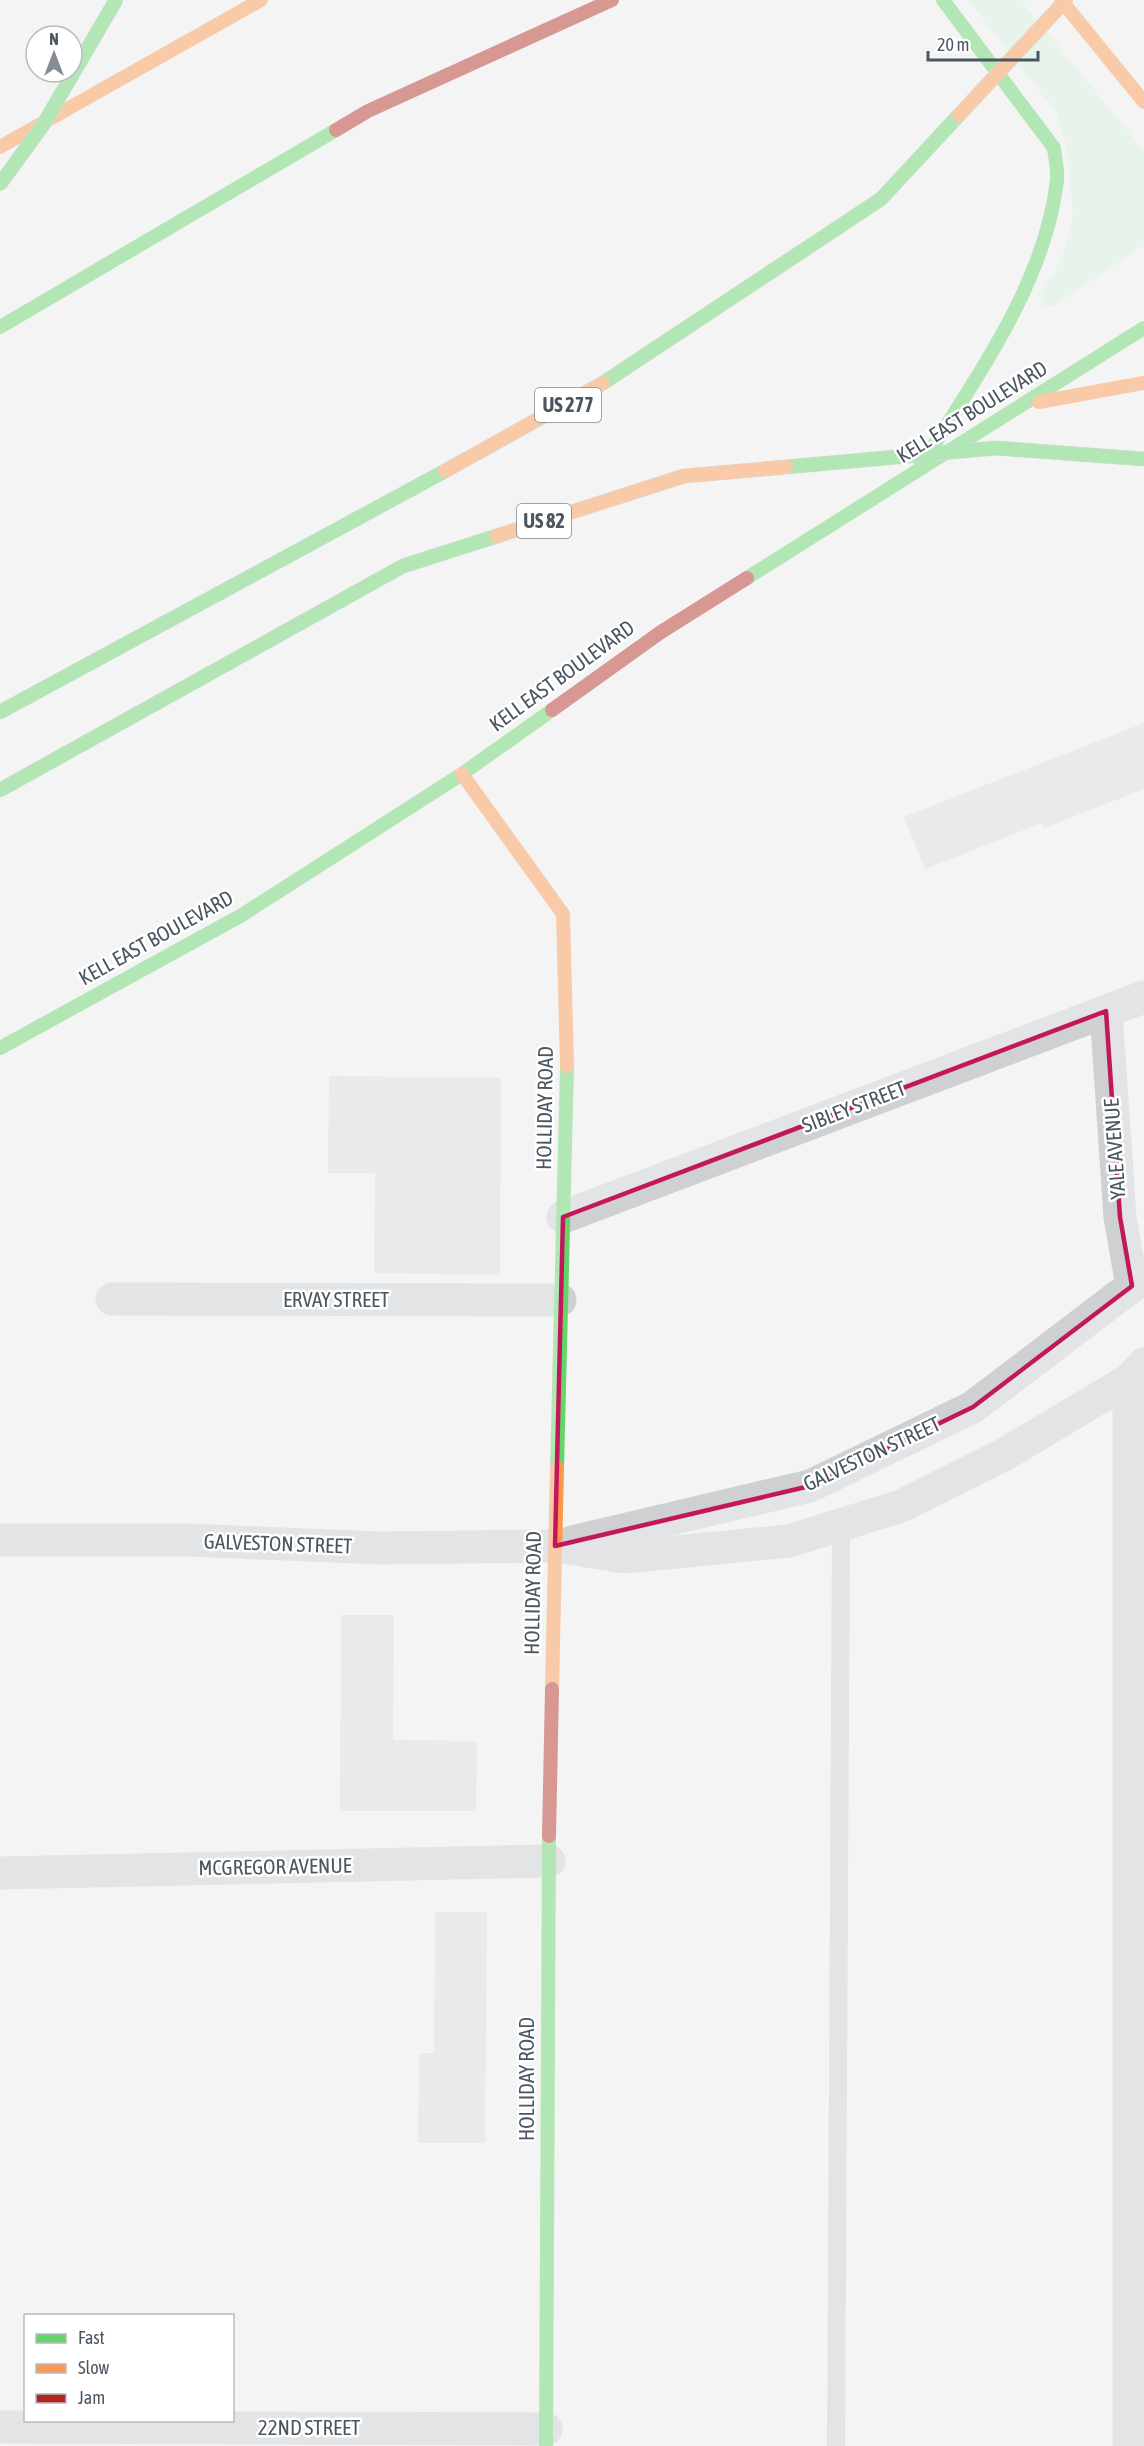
<svg xmlns="http://www.w3.org/2000/svg" width="1144" height="2446" font-family="'Asap Condensed',sans-serif">
  <rect width="100%" height="100%" fill="#f4f4f4"/>
  <path fill="#d9f2e3" d="M968,0H1021L1144,151V245L1054,306L1044,307L1039,295L1055,272L1068,241L1073,212L1066,144L1056,112Z"/>
  <g fill="#ddddde">
    <path d="M1144,723V789L1044,828L1042,823L925,869L904,817Z"/>
    <path d="M329,1076L501,1078L500,1275L374,1273L375,1173H328Z"/>
    <path d="M341,1615H394L393,1740L477,1741L476,1811H340Z"/>
    <path d="M435,1912H487L485,2143H418L419,2053H434Z"/>
  </g>
  <g fill="none" stroke-linecap="round" stroke-linejoin="round">
    <path stroke="#ced0d2" stroke-width="18" d="M836,2446L841,1525"/>
    <g stroke="#ced0d2" stroke-width="33">
      <path d="M1106,1011L1120,1217L1132,1286"/>
      <path d="M563,1217L1144,997"/>
      <path d="M112,1299L560,1300"/>
      <path d="M1129,1380V2446"/>
      <path d="M0,1540H189L380,1548L555,1546L625,1557L789,1541L901,1506L1005,1454L1129,1380L1144,1364"/>
      <path d="M572,1542L810,1486L973,1407L1132,1286L1144,1271"/>
      <path d="M0,1873L549,1861"/>
      <path d="M0,2427L546,2429"/>
    </g>
    <g stroke="#63d668" stroke-width="14">
      <path d="M0,327L336,130"/>
      <path d="M921,466C975,378 1045,285 1057,180C1058,169 1055,158 1054,148L943,0"/>
      <path d="M747,578L1144,328"/>
      <path d="M0,1048L242,915L462,774L552,710"/>
      <path d="M557,1468L567,1066"/>
      <path d="M546,2446L549,1836"/>
    </g>
    <g stroke="#ff974d" stroke-width="14">
      <path d="M1061,0L1144,102"/>
      <path d="M0,147L261,0"/>
      <path d="M1039,402L1144,383"/>
      <path d="M462,774L563,914L567,1066"/>
      <path d="M552,1689L557,1468"/>
    </g>
    <g stroke="#b3261e" stroke-width="14">
      <path d="M336,130L368,111L612,0"/>
      <path d="M552,710L661,632L747,578"/>
      <path d="M549,1836L552,1689"/>
    </g>
    <g stroke="#b9bec3" stroke-width="15" stroke-linecap="butt">
      <g id="fast-bridge">
        <path d="M0,184L43,125L116,0"/>
        <path d="M603,383L881,199L959,115"/>
        <path d="M786,467L996,448L1144,459"/>
        <path d="M0,712L445,471"/>
        <path d="M0,790L403,566L497,536"/>
      </g>
    </g>
    <g stroke="#b9bec3" stroke-width="15" stroke-linecap="butt">
      <g id="slow-bridge">
        <path d="M959,115L1066,0"/>
        <path d="M445,471L603,383"/>
        <path d="M497,536L684,476L786,467"/>
      </g>
    </g>
    <use href="#fast-bridge" stroke="#63d668" stroke-width="14"/>
    <use href="#slow-bridge" stroke="#ff974d" stroke-width="14"/>
  </g>
  <path d="M0 0H1144V2446H0ZM1106,1011L1120,1217L1132,1286L973,1407L810,1486L555,1546L563,1217Z" fill="#f4f4f4" fill-opacity=".55" fill-rule="evenodd"/>
  <path fill="none" stroke="#c2185b" stroke-width="4.5" stroke-linejoin="round" d="M1106,1011L1120,1217L1132,1286L973,1407L810,1486L555,1546L563,1217Z"/>
  <g text-anchor="middle" stroke-width="5" stroke-linejoin="round" paint-order="stroke">
    <g fill="#fff" stroke="#808990" stroke-width="1.5">
      <rect x="535" y="388" width="66" height="34" rx="4.5"/>
      <rect x="517" y="504" width="54" height="34" rx="4.5"/>
    </g>
    <g font-size="20" font-weight="bold" fill="#4a5661">
      <text x="568" y="412">US 277</text>
      <text x="544" y="528">US 82</text>
    </g>
    <g font-size="21" fill="#4a5661" stroke="#fff">
      <text transform="translate(972 412) rotate(-32)" y="7">KELL EAST BOULEVARD</text>
      <text transform="translate(562 676) rotate(-36)" y="7">KELL EAST BOULEVARD</text>
      <text transform="translate(156 938) rotate(-29)" y="7">KELL EAST BOULEVARD</text>
      <text transform="translate(854 1107) rotate(-21)" y="7">SIBLEY STREET</text>
      <text transform="translate(545 1108) rotate(-89)" y="7">HOLLIDAY ROAD</text>
      <text transform="translate(1115 1149) rotate(-94)" y="7">YALE AVENUE</text>
      <text x="336" y="1307">ERVAY STREET</text>
      <text transform="translate(872 1454) rotate(-25)" y="7">GALVESTON STREET</text>
      <text transform="translate(278 1544) rotate(2)" y="7">GALVESTON STREET</text>
      <text transform="translate(533 1593) rotate(-89)" y="7">HOLLIDAY ROAD</text>
      <text transform="translate(275 1867) rotate(-1)" y="7">MCGREGOR AVENUE</text>
      <text transform="translate(527 2079) rotate(-90)" y="7">HOLLIDAY ROAD</text>
      <text x="309" y="2435">22ND STREET</text>
    </g>
  </g>
  <rect x="24" y="2314" width="210" height="108" fill="#ffffff" stroke="#b7bbc0" stroke-width="1.5"/>
  <rect x="36" y="2334" width="30" height="9" fill="#63d668" stroke="#b7bbc0" stroke-width="1.5"/>
  <text x="78" y="2344" font-size="18" fill="#4a5661">Fast</text>
  <rect x="36" y="2364" width="30" height="9" fill="#ff974d" stroke="#b7bbc0" stroke-width="1.5"/>
  <text x="78" y="2374" font-size="18" fill="#4a5661">Slow</text>
  <rect x="36" y="2394" width="30" height="9" fill="#b3261e" stroke="#b7bbc0" stroke-width="1.5"/>
  <text x="78" y="2404" font-size="18" fill="#4a5661">Jam</text>
  <g transform="translate(54 54)"><circle r="28" fill="#ffffff" stroke="#b7bbc0" stroke-width="1.5"/>
  <path d="M0-4.5L10 22L0 15L-10 22Z" fill="#868d94"/>
  <text y="-9" font-size="16" font-weight="bold" text-anchor="middle" fill="#4a5661">N</text>
  </g>
  <path d="M928 51v9h110v-9" fill="none" stroke="#4a5661" stroke-width="3"/>
  <text x="937" y="51" font-size="18" fill="#4a5661" stroke="#ffffff" stroke-width="4.5" paint-order="stroke">20 m</text>
</svg>
